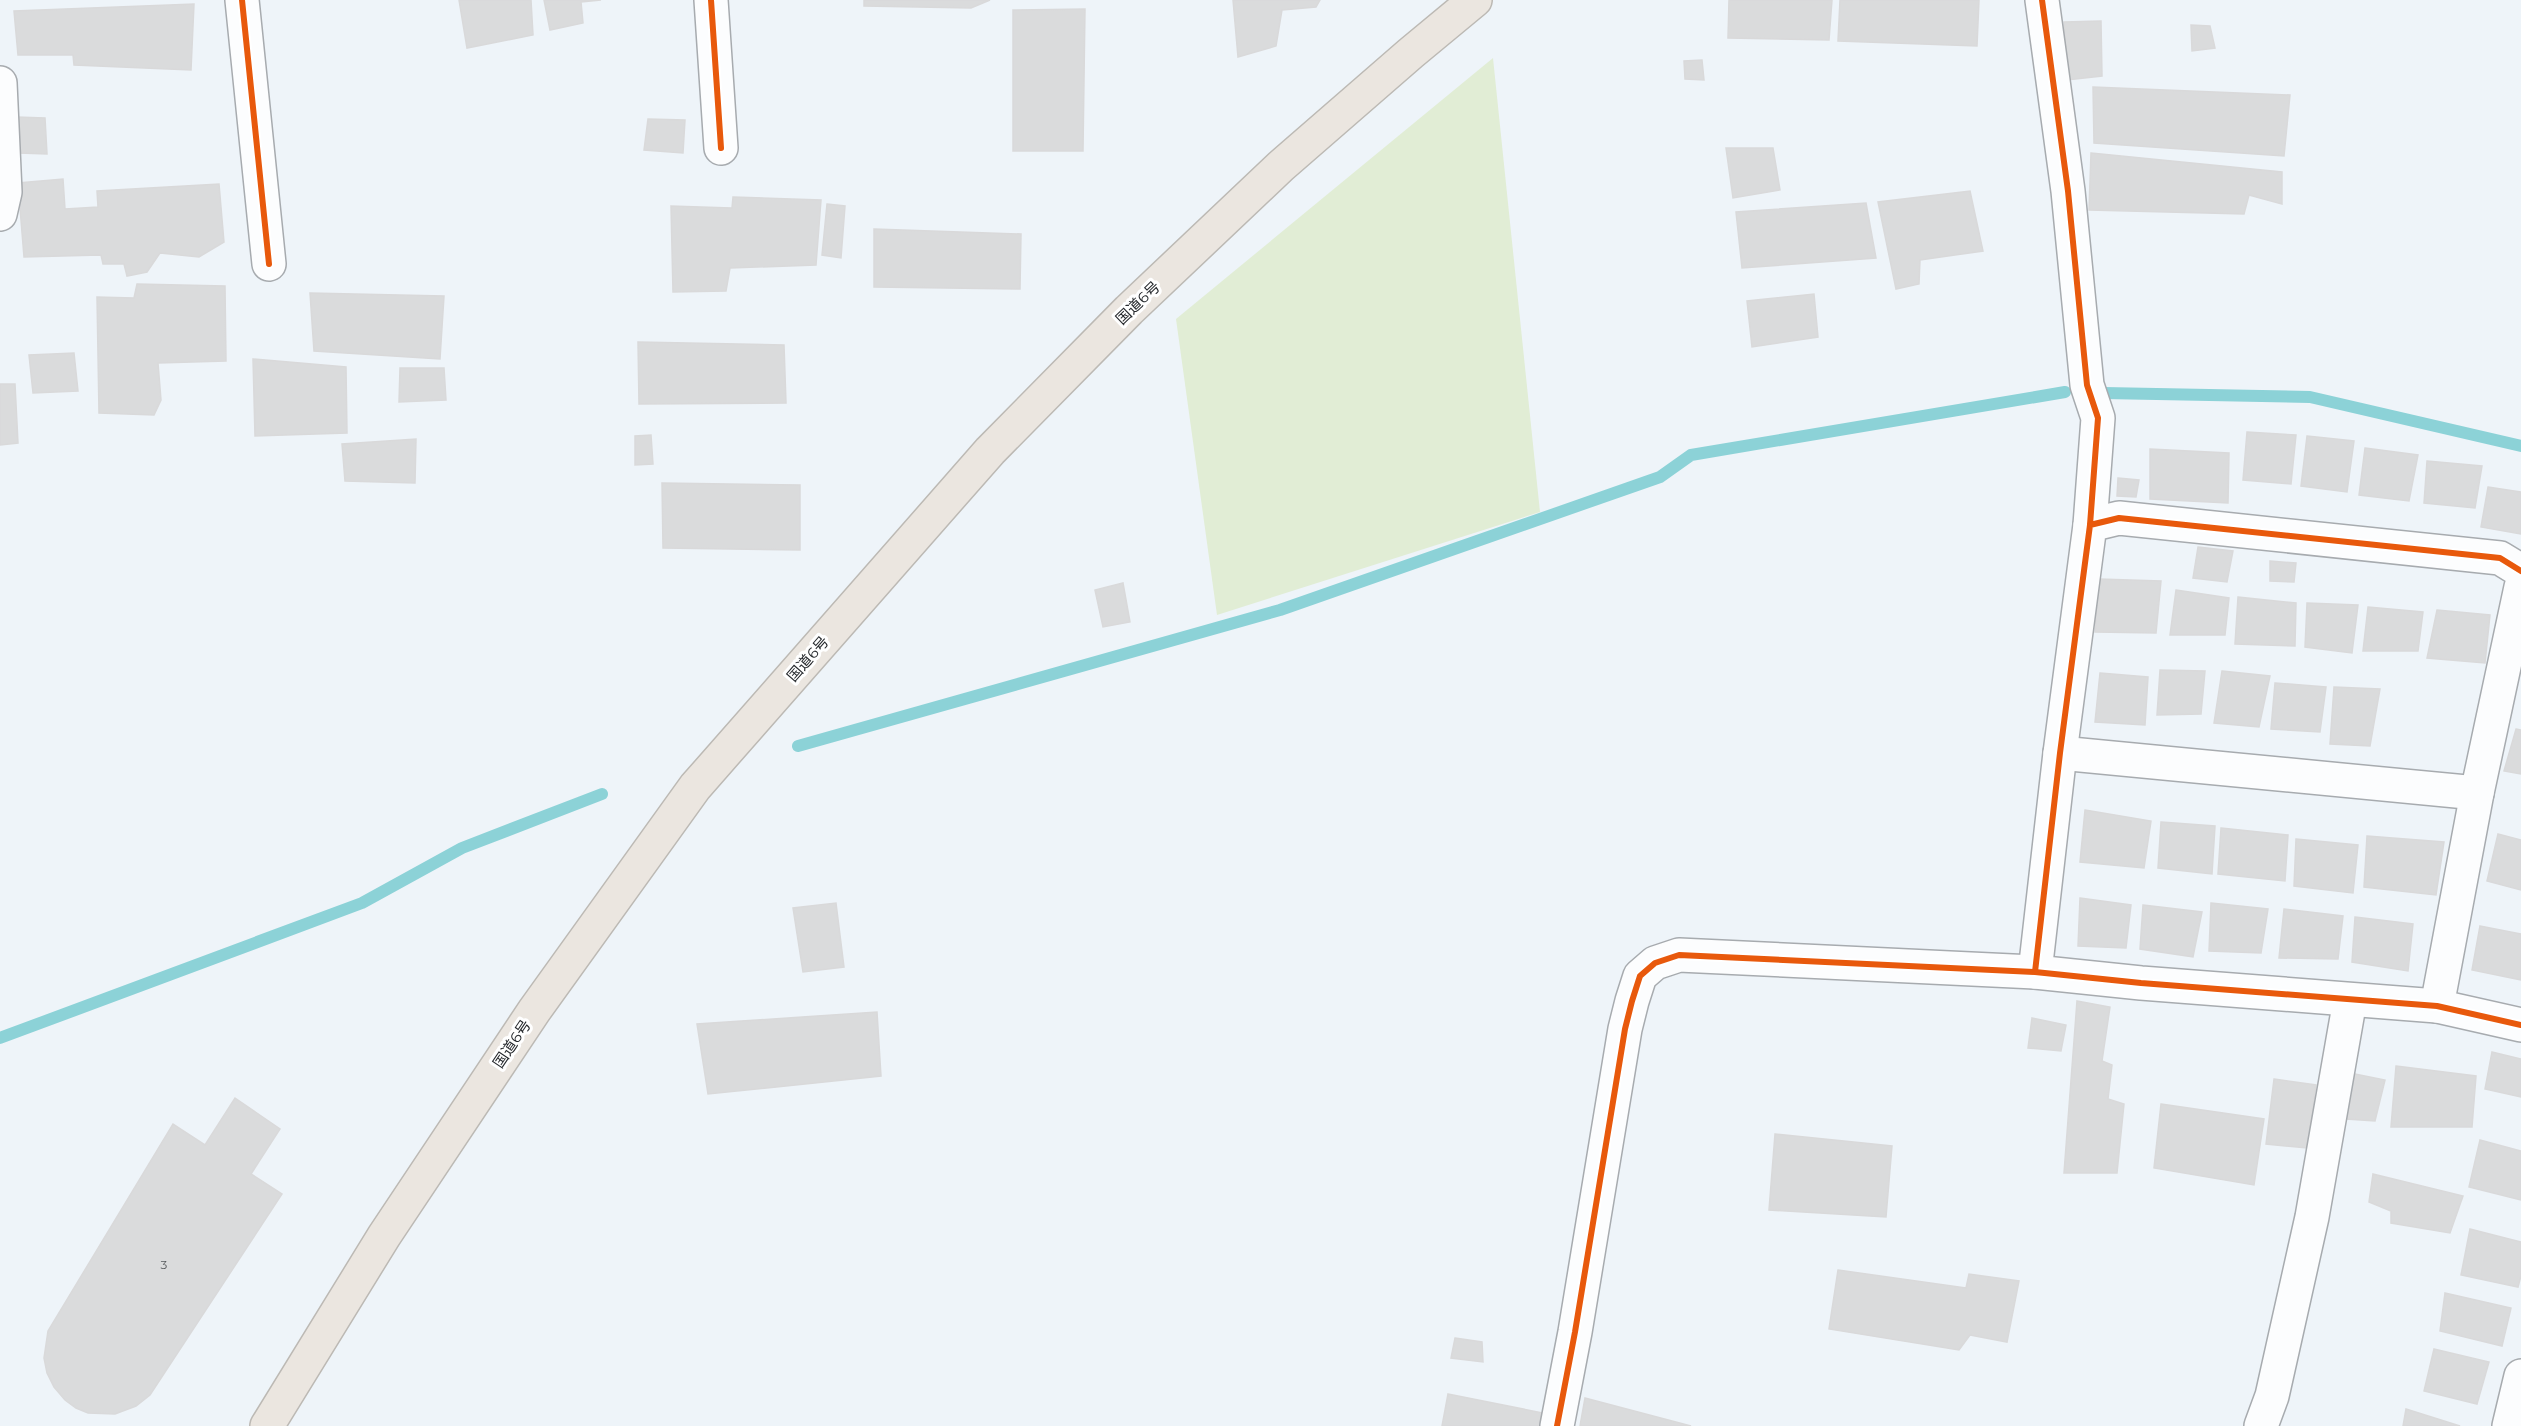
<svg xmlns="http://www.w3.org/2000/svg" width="2521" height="1426" font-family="Montserrat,'Noto Sans JP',sans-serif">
  <rect width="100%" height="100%" fill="#eef4f9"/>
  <path fill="#e1edd5" d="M1493,58L1540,512L1217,615L1176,319Z"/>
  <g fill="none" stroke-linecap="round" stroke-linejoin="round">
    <g stroke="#8cd2d7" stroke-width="12">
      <path d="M2104,393L2310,397L2521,446"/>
      <path d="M798,746L1280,610L1660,477L1691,455L2065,392"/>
      <path d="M0,1038L362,903L462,848L602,794"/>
    </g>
  </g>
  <g fill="#dadbdc" stroke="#d9d9da" stroke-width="1.5">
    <path d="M459,0H531L533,35L467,48Z"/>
    <path d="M544,0H601L581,2L583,23L550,30Z"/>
    <path d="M864,0H990L971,8L864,6Z"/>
    <path d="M1233,0H1320L1316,7L1282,10L1276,46L1238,57Z"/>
    <path d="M1729,0H1832L1829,40L1728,38Z"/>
    <path d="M1840,0H1979L1977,46L1838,41Z"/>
    <path d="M194,4L191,70L74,65L73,55H18L14,11Z"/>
    <path d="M1085,9L1083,151H1013V10Z"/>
    <path d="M2101,21L2102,76L2067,80L2064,22Z"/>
    <path d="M2191,25L2210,26L2215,48L2192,51Z"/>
    <path d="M1702,60L1704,80L1685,79L1684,61Z"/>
    <path d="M2093,87L2290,95L2284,156L2094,143Z"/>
    <path d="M16,117L45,118L47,154L19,153Z"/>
    <path d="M648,119L685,120L683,153L644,150Z"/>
    <path d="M1726,148H1773L1780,190L1733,198Z"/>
    <path d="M2091,153L2282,172V204L2249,195L2244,214L2089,210Z"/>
    <path d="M63,179L65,209L98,207L97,191L219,184L224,242L199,257L160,253L147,272L127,276L124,264H103L101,255L24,257L18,183Z"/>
    <path d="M1970,191L1983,251L1920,260L1919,284L1896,289L1878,202Z"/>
    <path d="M733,197L821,200L816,265L730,268L726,291L673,292L671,206L732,208Z"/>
    <path d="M1866,203L1876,258L1742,268L1736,212Z"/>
    <path d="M827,204L845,206L841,258L822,255Z"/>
    <path d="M874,229L1021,234L1020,289L874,287Z"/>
    <path d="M137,284L225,286L226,361L158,363L161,400L154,415L99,413L97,297L134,298Z"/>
    <path d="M310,293L444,296L440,359L314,351Z"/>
    <path d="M1814,294L1818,337L1752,347L1747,301Z"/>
    <path d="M638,342L784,345L786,403L639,404Z"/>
    <path d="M74,353L78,391L33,393L29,355Z"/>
    <path d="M253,359L346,367L347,433L255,436Z"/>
    <path d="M400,368H444L446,400L399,402Z"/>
    <path d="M0,384H15L18,443L0,445Z"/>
    <path d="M2247,432L2296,435L2291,484L2243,480Z"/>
    <path d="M651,435L653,464L635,465V436Z"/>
    <path d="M2307,436L2354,441L2347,492L2301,486Z"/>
    <path d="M416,439L415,483L345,481L342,444Z"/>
    <path d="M2365,448L2418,455L2409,501L2359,495Z"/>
    <path d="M2150,449L2229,453L2228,503L2150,499Z"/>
    <path d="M2427,461L2482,466L2475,508L2424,503Z"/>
    <path d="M2118,478L2139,480L2136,497L2117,496Z"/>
    <path d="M662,483L800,485V550L663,548Z"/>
    <path d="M2488,487L2521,492V534L2481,527Z"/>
    <path d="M2198,547L2233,551L2227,582L2193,578Z"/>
    <path d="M2270,561L2296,563L2294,582L2270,581Z"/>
    <path d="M2099,579L2161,581L2156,633L2095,632Z"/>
    <path d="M1123,583L1130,622L1103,627L1095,590Z"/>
    <path d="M2176,590L2229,598L2225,635H2170Z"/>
    <path d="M2238,597L2296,603L2295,646L2235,644Z"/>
    <path d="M2307,603L2358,605L2352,653L2305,647Z"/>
    <path d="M2368,607L2423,612L2418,651H2363Z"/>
    <path d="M2437,610L2490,615L2485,663L2427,658Z"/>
    <path d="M2160,670L2205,671L2201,714L2157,715Z"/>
    <path d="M2222,671L2270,676L2259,727L2214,723Z"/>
    <path d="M2100,673L2148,677L2145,725L2095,722Z"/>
    <path d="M2275,683L2326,687L2320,732L2271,729Z"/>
    <path d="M2334,687L2380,689L2370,746L2330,744Z"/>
    <path d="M2516,729L2521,730V774L2504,771Z"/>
    <path d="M2085,810L2151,821L2144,868L2080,862Z"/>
    <path d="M2161,822L2215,826L2212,874L2158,868Z"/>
    <path d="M2221,828L2288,835L2285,881L2218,874Z"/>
    <path d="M2498,834L2521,840V890L2487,881Z"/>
    <path d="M2367,836L2444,842L2436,895L2364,887Z"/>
    <path d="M2296,839L2358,845L2353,893L2294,886Z"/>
    <path d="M2080,898L2131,905L2126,948L2078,946Z"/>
    <path d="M836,903L844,967L803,972L793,908Z"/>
    <path d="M2211,903L2268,909L2261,953L2209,951Z"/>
    <path d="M2143,905L2202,912L2193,957L2140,949Z"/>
    <path d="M2284,909L2343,916L2338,959L2279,958Z"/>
    <path d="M2355,917L2413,924L2408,971L2352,962Z"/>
    <path d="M2480,926L2521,934V980L2472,970Z"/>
    <path d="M2077,1001L2110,1007L2102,1061L2112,1065L2108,1099L2124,1104L2117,1173H2064Z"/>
    <path d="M877,1012L881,1076L708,1094L697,1024Z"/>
    <path d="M2032,1018L2066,1025L2061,1051L2028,1048Z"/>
    <path d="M2492,1052L2521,1059V1097L2485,1089Z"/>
    <path d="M2396,1066L2476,1076L2472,1127H2391Z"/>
    <path d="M2350,1073L2385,1080L2375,1121L2346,1119Z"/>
    <path d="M2274,1079L2316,1085L2307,1148L2266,1144Z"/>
    <path d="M235,1098L280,1129L251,1174L282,1194L150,1395L136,1406L115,1414L88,1413L76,1408L65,1400L54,1387L47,1373L44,1358L48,1331L173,1124L205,1145Z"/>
    <path d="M2161,1104L2264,1119L2254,1185L2154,1168Z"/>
    <path d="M1775,1134L1892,1146L1886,1217L1769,1210Z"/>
    <path d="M2480,1140L2521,1151V1200L2469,1187Z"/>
    <path d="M2373,1174L2463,1196L2450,1233L2391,1223V1211L2369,1202Z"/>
    <path d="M2470,1229L2521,1242V1276L2518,1287L2461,1275Z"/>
    <path d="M1838,1270L1966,1288L1969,1274L2019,1281L2007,1342L1970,1335L1959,1350L1829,1329Z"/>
    <path d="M2445,1293L2511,1308L2502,1346L2440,1331Z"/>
    <path d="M1455,1338L1482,1342L1483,1362L1451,1358Z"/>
    <path d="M2434,1349L2489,1362L2477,1404L2424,1391Z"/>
    <path d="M1448,1394L1543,1413L1541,1426H1442Z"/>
    <path d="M1585,1398L1691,1426H1580Z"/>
    <path d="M2406,1409L2460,1426H2403Z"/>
  </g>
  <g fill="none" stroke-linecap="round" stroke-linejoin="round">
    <g stroke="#a7abaf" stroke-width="36">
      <g id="minor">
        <path d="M242,0L269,264"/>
        <path d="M711,0L721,148"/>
        <path d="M2042,0L2068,191L2087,385L2098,418L2090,525"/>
        <path d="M0,83L5,192L0,214"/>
        <path d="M2060,753L2477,793"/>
        <path d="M2035,972L2060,753L2090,525L2119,518L2500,558L2521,571"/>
        <path d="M2437,1006L2477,793L2521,587"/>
        <path d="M1557,1426L1575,1332L1625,1029L1632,1001L1640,976L1655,963L1679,955L2035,972L2141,983L2437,1006L2521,1025"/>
        <path d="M2261,1426L2272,1396L2312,1217L2350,1000"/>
        <path d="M2509,1426L2521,1376"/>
      </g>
    </g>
    <g stroke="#bcb9b4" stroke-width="36">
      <path id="highway" d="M267,1426L384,1236L534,1011L695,787L990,451L1129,310L1281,166L1411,53L1475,0"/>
    </g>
    <use href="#minor" stroke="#fcfdfe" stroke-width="33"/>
    <use href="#highway" stroke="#ebe6e0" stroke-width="33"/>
    <g stroke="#fff" stroke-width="10">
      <g id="cycleway">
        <path d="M242,0L269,264"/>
        <path d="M711,0L721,148"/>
        <path d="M2042,0L2068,191L2087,385L2098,418L2090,525"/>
        <path d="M2035,972L2060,753L2090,525L2119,518L2500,558L2521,571"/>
        <path d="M1557,1426L1575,1332L1625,1029L1632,1001L1640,976L1655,963L1679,955L2035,972L2141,983L2437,1006L2521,1025"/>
      </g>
    </g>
    <use href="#cycleway" stroke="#e8590c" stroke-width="6"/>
  </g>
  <g text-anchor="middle" stroke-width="6" stroke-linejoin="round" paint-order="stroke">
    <g font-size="12" fill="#55585b">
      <text x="164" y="1269">3</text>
    </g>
    <g font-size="15" fill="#25282c" stroke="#fff">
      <text transform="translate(1138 303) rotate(-44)" y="5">国道6号</text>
      <text transform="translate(808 659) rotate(-49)" y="5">国道6号</text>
      <text transform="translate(512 1044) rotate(-56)" y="5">国道6号</text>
    </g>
  </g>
</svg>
